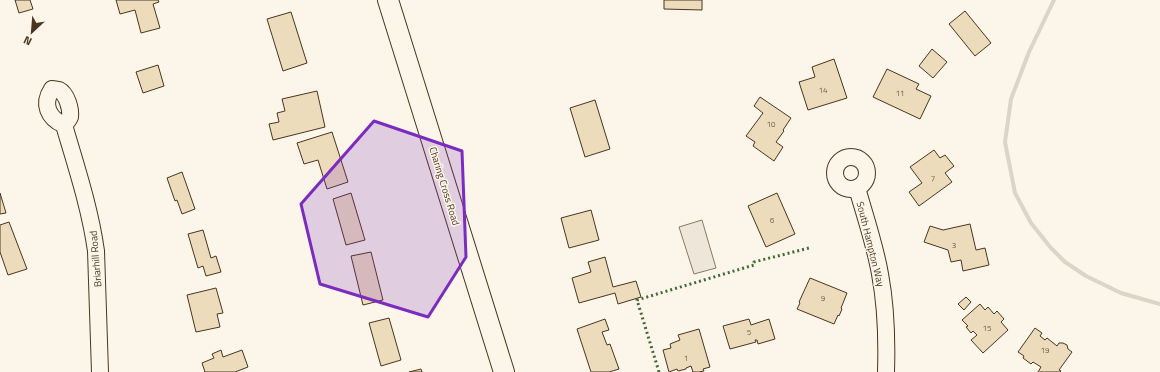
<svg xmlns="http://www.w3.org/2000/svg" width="1160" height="372" font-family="'Titillium Web',sans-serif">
  <rect width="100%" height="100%" fill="#fbf6e9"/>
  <path fill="#ede6d9" stroke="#887966" d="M702,220L716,268L694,274L679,227Z"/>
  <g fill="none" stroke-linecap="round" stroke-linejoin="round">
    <path stroke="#dcd4c6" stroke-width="4" d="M1054,0L1029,52L1011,99L1005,142L1015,193L1031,223L1051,248L1065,262L1086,276L1121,293L1160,304"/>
  </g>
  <g fill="#ecdcbc" stroke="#4a3520">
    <path d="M15,0H30L33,9L19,13Z"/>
    <path d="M116,0H158L159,2L153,4L160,28L141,33L135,10L120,14Z"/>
    <path d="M664,0H702V10L664,9Z"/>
    <path d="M965,11L991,43L975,56L949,24Z"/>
    <path d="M291,12L307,63L283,71L267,19Z"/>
    <path d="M932,49L947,62L933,78L919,66Z"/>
    <path d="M834,59L847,98L808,110L799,82L815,77L812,67Z"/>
    <path d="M158,65L164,86L143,93L136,72Z"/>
    <path d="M887,69L919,84L916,89L931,96L920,119L873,97Z"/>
    <path d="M317,91L325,127L273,140L269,124L279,122L277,113L285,111L282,99Z"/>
    <path d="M760,97L791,118L783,130L784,131L776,142L783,147L774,161L753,146L755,142L746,136L763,113L754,106Z"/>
    <path d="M595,100L610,149L585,157L570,108Z"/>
    <path d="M332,132L348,182L327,189L318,160L304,164L297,143Z"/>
    <path d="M934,150L940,158L945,155L954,166L945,173L952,182L919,206L909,192L922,183L910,167Z"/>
    <path d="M182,172L195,209L182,214L177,200L175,201L167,178Z"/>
    <path d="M0,193L6,213L0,214Z"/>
    <path d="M351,193L365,240L346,245L333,199Z"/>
    <path d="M777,193L795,234L766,247L748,206Z"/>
    <path d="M591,210L599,240L569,248L561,218Z"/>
    <path d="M9,222L27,269L8,275L0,252V225Z"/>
    <path d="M970,224L976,250L985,248L989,265L963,271L961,260L951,262L948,250L924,242L930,226L943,230Z"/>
    <path d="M203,230L211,258L216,256L221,272L206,276L203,266L198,268L188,234Z"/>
    <path d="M371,252L383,300L363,305L351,256Z"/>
    <path d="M605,257L613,287L636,281L641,297L618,304L615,293L579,303L572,278L591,272L588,262Z"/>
    <path d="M810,278L847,293L841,308L842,309L839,316L838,315L834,324L797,309L800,303L799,302Z"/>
    <path d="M216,288L223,313L217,314L220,327L196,332L187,295Z"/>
    <path d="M966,297L971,302L964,310L958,304Z"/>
    <path d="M980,304L985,310L988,307L994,314L997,311L1004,319L1001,322L1008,330L983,353L971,340L977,335L973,331L971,333L966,327L968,326L962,320Z"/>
    <path d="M389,318L401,360L381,366L369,323Z"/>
    <path d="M605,319L609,330L602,332L607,345L610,344L619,369L609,372H591L577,329Z"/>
    <path d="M749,319L751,325L769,319L775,339L758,344L757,340H755L756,342L730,349L723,326Z"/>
    <path d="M1035,328L1042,333L1040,336L1045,340L1047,338L1057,346L1059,343H1063L1067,345L1068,349L1072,352L1059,370L1061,371L1060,372H1038L1041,367L1033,362L1031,364L1023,358L1024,356L1018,352Z"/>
    <path d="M699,329L710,367L703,369L704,371L699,372H693L691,366L686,368V369L678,371L677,369L669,372L663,350L671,348L670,344L680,340L678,335Z"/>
    <path d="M221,350L223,357L242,350L248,367L235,372H205L202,363L214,358L212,354Z"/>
    <path d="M421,369L422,372H409Z"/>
  </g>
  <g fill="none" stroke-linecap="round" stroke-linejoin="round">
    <g stroke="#4a3520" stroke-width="18">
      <g id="minor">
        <path d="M52,89C54,89 58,90 59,90C67,94 71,109 70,117C69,120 67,122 64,125C48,118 42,104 52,89Z"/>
        <path d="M64,125C76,166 90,208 96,251L100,372"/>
        <circle cx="851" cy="173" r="16"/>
        <path d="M857,188C865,216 875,245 880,274C886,306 887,340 886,372"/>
      </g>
    </g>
    <g stroke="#4a3520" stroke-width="22">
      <path id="major" d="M388,0L504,372"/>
    </g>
    <use href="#minor" stroke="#fbf6e9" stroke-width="16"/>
    <use href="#major" stroke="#fbf6e9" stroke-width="20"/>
    <path stroke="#436837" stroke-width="3" stroke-dasharray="2 3" stroke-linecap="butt" d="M659,372L637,300L754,265V262L809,248"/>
  </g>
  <path fill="#7b2cbf" fill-opacity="0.2" stroke="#7b2cbf" stroke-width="3" stroke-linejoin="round" d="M374,121L462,151L466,257L428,317L320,284L301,204Z"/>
  <g text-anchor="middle" stroke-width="3" stroke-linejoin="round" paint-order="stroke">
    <g font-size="8" fill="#725f47">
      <text x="823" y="93">14</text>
      <text x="900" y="96">11</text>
      <text x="771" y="127">10</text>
      <text x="933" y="181">7</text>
      <text x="772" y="223">6</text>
      <text x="954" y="248">3</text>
      <text x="823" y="301">9</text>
      <text x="987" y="331">15</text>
      <text x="749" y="335">5</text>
      <text x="1045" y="353">19</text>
      <text x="686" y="361">1</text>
    </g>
    <g font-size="10" fill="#4a3520" stroke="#fbf6e9">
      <text transform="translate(445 186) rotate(73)" y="4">Charing Cross Road</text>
      <text transform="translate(871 244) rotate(76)" y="4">South Hampton Way</text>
      <text transform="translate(95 259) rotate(-95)" y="4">Briarhill Road</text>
    </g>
  </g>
  <g transform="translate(32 32) rotate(206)" stroke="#fbf6e9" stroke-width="3" paint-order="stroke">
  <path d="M0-3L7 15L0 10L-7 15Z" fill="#4a3520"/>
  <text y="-6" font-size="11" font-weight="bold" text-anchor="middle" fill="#4a3520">N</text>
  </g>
</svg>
